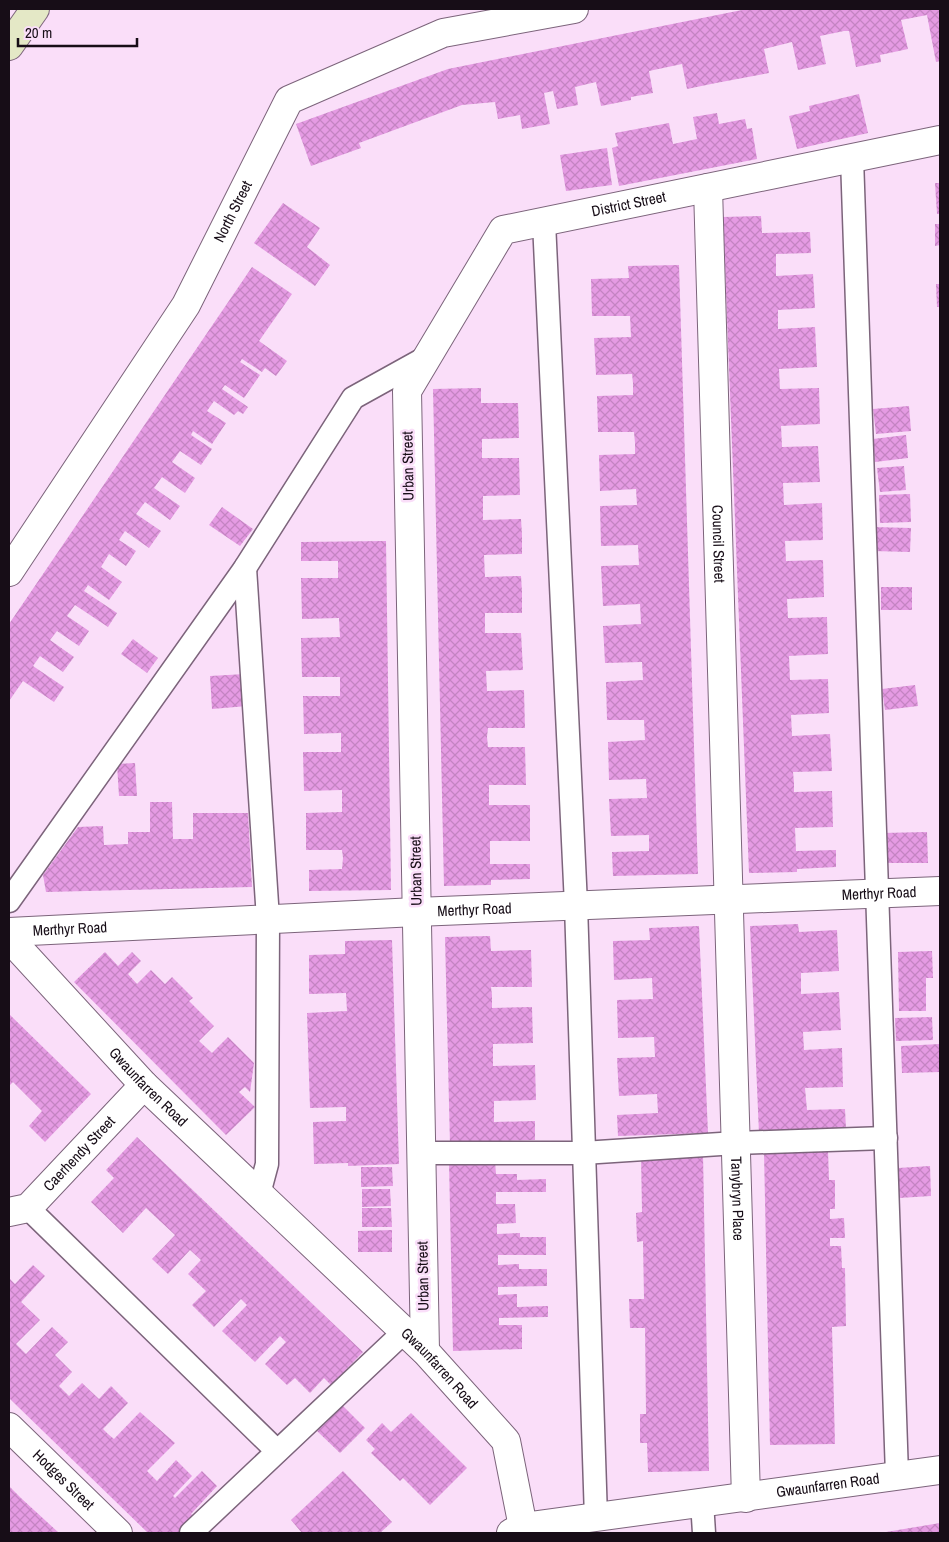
<svg xmlns="http://www.w3.org/2000/svg" width="949" height="1542" font-family="'Archivo Narrow',sans-serif">
  <defs>
    <pattern id="building-cross-hatch" width="8" height="8" patternUnits="userSpaceOnUse" patternTransform="scale(1.25)"><rect width="8" height="8" fill="#e59be3"/><path d="M0 0l8 8M0 8l8-8" fill="none" stroke="#c484c2"/></pattern>
  </defs>
  <rect width="100%" height="100%" fill="#fadef9"/>
  <g fill="url(#building-cross-hatch)">
    <path d="M747,9H940V61L936,62L927,15L901,20L908,49L880,55L881,62L856,67L849,31H844L820,36L826,64L798,70L792,42L764,49L769,73L716,83L687,89L682,64L649,71L653,93L631,97V100L601,106L596,82L575,87L578,105L557,109L553,91L544,93L550,124L522,129L520,115L498,119L495,102L462,105L359,143L361,148L311,166L296,124L448,69Z"/>
    <path d="M859,94L868,133L797,149L789,116L810,111L809,106Z"/>
    <path d="M717,113L719,124L745,119L747,129L752,128L757,159L619,186L612,148L618,146L615,133L669,123L673,144L697,139L693,117Z"/>
    <path d="M607,148L612,185L566,191L560,155Z"/>
    <path d="M935,183H940V214H937Z"/>
    <path d="M283,203L320,228L307,247L330,265L315,286L254,243Z"/>
    <path d="M761,216L762,233L810,232L811,253L776,254V276L813,274L815,308L778,310V329L815,327L817,367L779,369L780,389L819,388L820,424L781,426L782,447L818,446L820,482L783,483L784,505L822,503L823,540L785,541L786,561L823,560L824,597L787,599L788,618L827,617L828,654L789,656L790,680L828,679L829,713L791,715L792,736L830,734L832,771L793,772L794,783V792L832,791L833,827L795,828L796,851L836,850V867L797,869V872L749,873L723,217Z"/>
    <path d="M935,224H940V245L935,246Z"/>
    <path d="M679,265L698,874L613,876L612,852L649,851V835L611,836L609,799L647,798L646,779L609,780L608,742L645,740L644,720H607L606,682L643,680L642,662L605,663L603,626L641,624L640,604L603,606L601,566L639,565L638,545L601,546L600,506L637,505L636,489L600,491L599,455L635,454V443L634,432H598L597,396L633,395V383L632,374L596,375L594,338L631,337L630,316H592L591,279L629,278L628,266Z"/>
    <path d="M252,267L292,294L259,341L287,361L276,376L265,368L262,372L242,359L240,362L260,375L244,398L225,385L222,389L248,407L243,414L238,411L234,415L214,401L207,411L226,423L212,444L193,431L191,435L212,449L201,465L180,451L172,462L195,478L185,493L162,477L154,488L180,506L170,520L145,502L136,514L161,531L149,548L125,531L119,540L136,551L126,566L109,554L101,567L122,582L109,600L88,585L84,591L117,613L108,627L75,605L67,616L89,631L79,646L57,631L50,640L74,657L63,672L40,656L33,666L64,687L54,702L23,681L9,701V624Z"/>
    <path d="M936,284H940V307H937Z"/>
    <path d="M481,388V403H518L519,438L482,439V458H519L520,495L483,496V520L521,519L522,535V554L484,555L485,577L521,576L522,592V613H485V633H521L523,670L486,671L487,691L524,690L525,728H488L487,737L488,747H525L526,785H489V805H530V841H490V864H530V879L491,880V885L444,886L433,389Z"/>
    <path d="M909,406L911,431L876,434L873,409Z"/>
    <path d="M906,435L908,458L875,462L873,439Z"/>
    <path d="M904,466L906,490L880,492L877,468Z"/>
    <path d="M910,494L911,522L880,523L879,495Z"/>
    <path d="M222,507L253,529L240,546L209,525Z"/>
    <path d="M873,527L911,528L910,552L873,551Z"/>
    <path d="M386,541L391,890L309,891V870L342,869L343,858L342,850H306V813L342,812V790L304,791L303,752H341V733L304,734L303,696H340V677H302L301,638L340,637L339,618L302,619L301,578H338V561H301V542Z"/>
    <rect x="881" y="587" width="31" height="23"/>
    <path d="M133,639L158,658L147,673L121,654Z"/>
    <path d="M245,674L247,706L212,709L210,676Z"/>
    <path d="M915,685L918,706L885,710L882,689Z"/>
    <path d="M135,763L137,796H119L117,764Z"/>
    <path d="M150,802H172L173,839H193V813H248L252,887L46,892L43,875L78,827L103,826L104,845L128,844V832H150Z"/>
    <path d="M927,832L928,863H882V833Z"/>
    <path d="M798,924L799,932L837,930L839,971L801,973V994L839,992L841,1030L803,1032L804,1050L842,1048L843,1087L805,1088L807,1110L845,1109L846,1129L759,1133L750,926Z"/>
    <path d="M699,926L708,1133L618,1136L617,1115L658,1113L657,1094L619,1096L617,1058L655,1057L654,1037L618,1038L617,1000L653,999L652,978L614,980L613,941L650,940L649,928Z"/>
    <path d="M490,936L491,951L531,950L532,987H491L492,995V1008L532,1007L533,1043L493,1044V1066L535,1065L536,1100L494,1101V1122L535,1121V1140L496,1141V1144L450,1145L445,937Z"/>
    <path d="M392,940L399,1164L348,1166V1163L314,1164L313,1122L346,1121V1107L310,1108L307,1013L347,1011L346,993L309,994V955L345,954V941Z"/>
    <path d="M932,951L933,978H926V1011H899L898,952Z"/>
    <path d="M105,952L118,966L132,952L141,961L128,974L137,984L151,970L165,984L172,977L193,998L189,1001L214,1026L199,1041L212,1053L228,1037L254,1063L250,1092L245,1087L239,1092L255,1107L226,1135L74,982Z"/>
    <path d="M9,1014L91,1094L45,1142L29,1126L42,1111L13,1082L9,1086Z"/>
    <path d="M932,1017L933,1040L896,1041L895,1018Z"/>
    <path d="M940,1044V1072L902,1073L901,1046Z"/>
    <path d="M137,1137L363,1352L331,1385L324,1378L310,1393L295,1378L287,1385L265,1364L286,1342L280,1336L255,1362L222,1331L247,1305L241,1299L214,1327L192,1305L206,1291L188,1274L201,1260L190,1250L168,1274L152,1259L175,1235L146,1208L123,1233L91,1202L114,1178L106,1170Z"/>
    <path d="M828,1151L829,1180H835V1209H830V1219L844,1218L845,1238H830V1246H841L842,1268H845L846,1326L832,1327L835,1444L770,1445L764,1152Z"/>
    <path d="M703,1154L709,1471L648,1472L647,1443H640V1414H646L645,1328H630L629,1299H644L643,1241L637,1242L636,1213L642,1212L641,1155Z"/>
    <path d="M495,1161L496,1174H517V1180L546,1179V1192H496V1204H515L516,1223L497,1224V1234L520,1233V1237H546V1255H498V1265L519,1264V1269H547V1286L498,1287V1295L517,1294V1307L548,1306V1317L499,1318V1325H522V1349L453,1351L449,1162Z"/>
    <path d="M930,1166L931,1196L899,1198L898,1168Z"/>
    <path d="M361,1167H392L393,1186L361,1187Z"/>
    <path d="M362,1189H390L391,1206L362,1207Z"/>
    <path d="M362,1208H391L392,1227H362Z"/>
    <path d="M392,1230V1252H358V1231Z"/>
    <path d="M33,1265L45,1276L21,1302L40,1320L16,1344L26,1354L52,1327L68,1342L55,1355L72,1372L59,1386L69,1396L82,1383L99,1399L111,1386L128,1403L103,1429L108,1434L114,1439L140,1412L175,1443L147,1471L157,1481L176,1460L192,1476L173,1496L175,1498L202,1471L217,1486L191,1514L198,1520L185,1533H148L9,1398V1278L15,1284Z"/>
    <path d="M342,1405L365,1428L340,1453L317,1431Z"/>
    <path d="M411,1413L467,1468L430,1505L403,1478L400,1481L371,1453L375,1449L366,1440L382,1423L391,1432Z"/>
    <path d="M343,1471L392,1522L380,1533H302L291,1520Z"/>
    <path d="M9,1486L22,1499L59,1533H9Z"/>
    <path d="M940,1523V1533H886V1532Z"/>
  </g>
  <g fill="none" stroke-linecap="round" stroke-linejoin="round">
    <g stroke="#7c647b" stroke-width="25">
      <g id="lane">
        <path d="M852,158L897,1475"/>
        <path d="M544,222L576,905L596,1518"/>
        <path d="M245,568L268,919L267,1164L259,1194"/>
        <path d="M9,901L245,568L353,398L427,357"/>
        <path d="M421,1153H583L736,1143L886,1138"/>
        <path d="M28,1208L277,1451"/>
        <path d="M702,1502L704,1533"/>
        <path d="M191,1533L404,1332"/>
      </g>
    </g>
    <g stroke="#7c647b" stroke-width="30">
      <g id="street">
        <path id="s1" d="M708,188L746,1498"/>
        <path id="s2" d="M9,572L186,305L289,100L443,33L574,9"/>
        <path id="s3" d="M9,932L416,912L940,891"/>
        <path id="s4" d="M9,938L144,1085L425,1351L506,1441L523,1527"/>
        <path id="s5" d="M9,1212L28,1208L144,1085"/>
        <path id="s6" d="M425,1351L407,391L503,230L940,140"/>
        <path id="s7" d="M9,1427L118,1533"/>
        <path id="s8" d="M511,1533L523,1527L940,1470"/>
      </g>
    </g>
    <g stroke="#7c647b" stroke-width="30">
      <path id="secondary" d="M9,46L35,9"/>
    </g>
    <use href="#lane" stroke="#fff" stroke-width="22"/>
    <use href="#street" stroke="#fff" stroke-width="28"/>
    <use href="#secondary" stroke="#e4e8c6" stroke-width="28"/>
  </g>
  <g text-anchor="middle" stroke-width="5" stroke-linejoin="round" paint-order="stroke">
    <g font-size="15" fill="#170d17" stroke="#fadef9">
      <text dy="5" stroke="none"><textPath href="#s6" startOffset="1276">District Street</textPath></text>
      <text dy="5" stroke="none"><textPath href="#s2" startOffset="425">North Street</textPath></text>
      <text transform="translate(408 466) rotate(-91)" y="5">Urban Street</text>
      <text dy="5" stroke="none"><textPath href="#s1" startOffset="356">Council Street</textPath></text>
      <text transform="translate(416 871) rotate(-91)" y="5">Urban Street</text>
      <text dy="5" stroke="none"><textPath href="#s3" startOffset="871">Merthyr Road</textPath></text>
      <text dy="5" stroke="none"><textPath href="#s3" startOffset="466">Merthyr Road</textPath></text>
      <text dy="5" stroke="none"><textPath href="#s3" startOffset="61">Merthyr Road</textPath></text>
      <text dy="5" stroke="none"><textPath href="#s4" startOffset="204">Gwaunfarren Road</textPath></text>
      <text dy="5" stroke="none"><textPath href="#s5" startOffset="94">Caerhendy Street</textPath></text>
      <text dy="5" stroke="none"><textPath href="#s1" startOffset="1011">Tanybryn Place</textPath></text>
      <text transform="translate(423 1276) rotate(-91)" y="5">Urban Street</text>
      <text dy="5" stroke="none"><textPath href="#s4" startOffset="609">Gwaunfarren Road</textPath></text>
      <text dy="5" stroke="none"><textPath href="#s7" startOffset="76">Hodges Street</textPath></text>
      <text dy="5" stroke="none"><textPath href="#s8" startOffset="321">Gwaunfarren Road</textPath></text>
    </g>
  </g>
  <rect width="949" height="1542" fill="none" stroke="#170d17" stroke-width="20"/>
  <path d="M18 38v8h119v-8" fill="none" stroke="#170d17" stroke-width="2.5"/>
  <text x="25" y="38" font-size="15" fill="#170d17" stroke="#fadef9" stroke-width="4" paint-order="stroke">20 m</text>
</svg>
